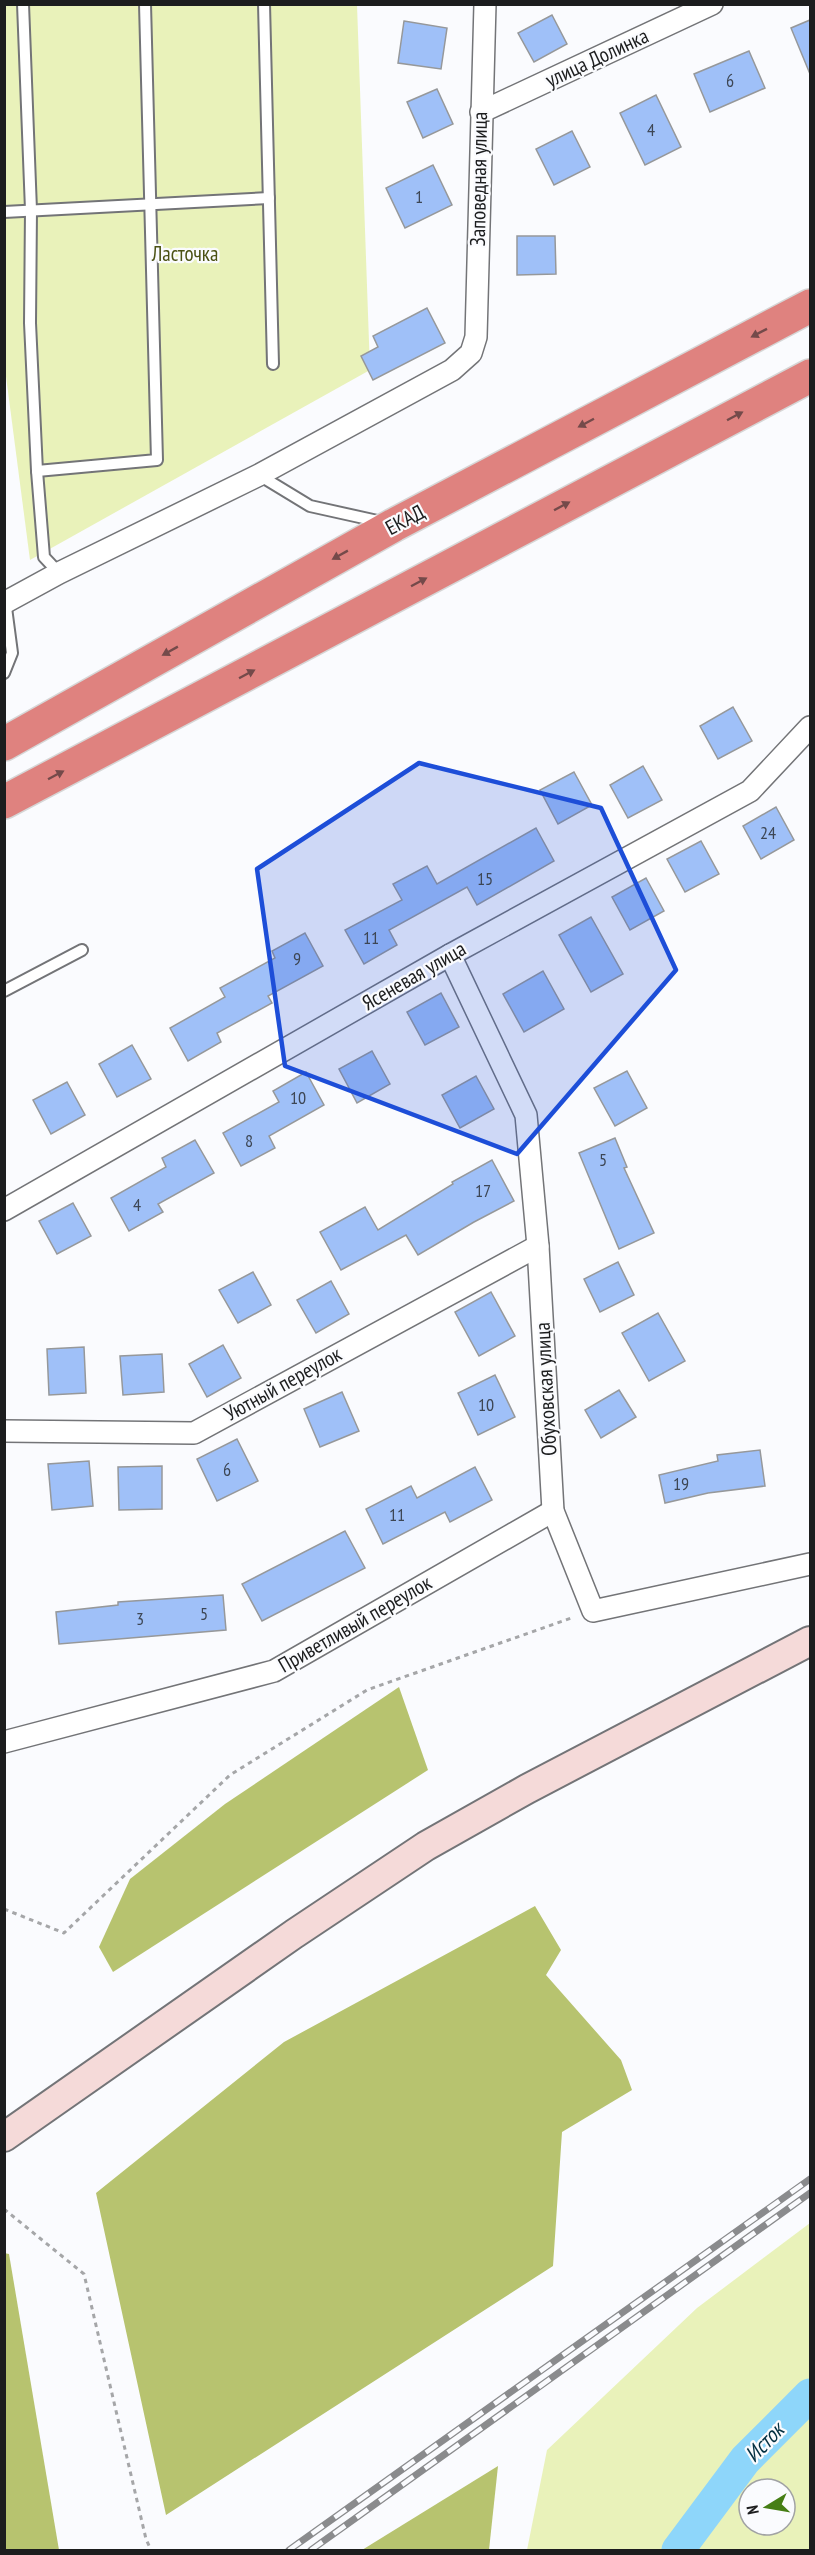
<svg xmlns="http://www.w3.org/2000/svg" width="815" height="2555" font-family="'PT Sans Narrow',sans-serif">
  <rect width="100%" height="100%" fill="#fafbfe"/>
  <g fill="#e9f2ba" fill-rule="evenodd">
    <path d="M4,5H357L370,370L30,560L4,361Z"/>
    <path d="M810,2223V2550H527L547,2450L697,2308ZM749,2489H785V2525H749Z"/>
  </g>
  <g fill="#b7c36f">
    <path d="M399,1687L428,1770L113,1972L99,1947L130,1879L225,1804Z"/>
    <path d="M535,1906L561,1950L546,1975L621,2060L632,2090L562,2132L553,2266L166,2515L96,2193L284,2042Z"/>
    <path d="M4,2253L9,2254L59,2550H5Z"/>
    <path d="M498,2466L489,2550H362Z"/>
  </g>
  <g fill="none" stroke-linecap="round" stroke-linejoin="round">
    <path stroke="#8ed6fa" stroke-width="33" d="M678,2550L745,2460L810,2395"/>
  </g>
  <g fill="#9fc0f8" stroke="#96989a" stroke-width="1.5">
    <path d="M552,15L567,44L534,62L518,33Z"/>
    <path d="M810,20V74L791,28Z"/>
    <path d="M404,21L447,28L441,69L398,63Z"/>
    <path d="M749,51L765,88L710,112L694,74Z"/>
    <path d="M437,89L453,124L423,138L407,102Z"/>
    <path d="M656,95L681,147L645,165L620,113Z"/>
    <path d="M572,131L590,167L554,185L536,149Z"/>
    <path d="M433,165L452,205L405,228L386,188Z"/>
    <path d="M517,236H555L556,274L517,275Z"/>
    <path d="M427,308L445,343L373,380L361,356L378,347L373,336Z"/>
    <path d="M733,707L752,741L718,759L700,726Z"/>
    <path d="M643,766L662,800L628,818L610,785Z"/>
    <path d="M574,772L592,805L558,824L540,790Z"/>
    <path d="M776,807L794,840L761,859L743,826Z"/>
    <path d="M536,828L554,861L477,905L467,887L389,930L397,945L364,964L345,930L402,900L393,884L427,866L437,884Z"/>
    <path d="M701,841L719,874L685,892L667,859Z"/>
    <path d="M646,878L664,911L630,930L612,897Z"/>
    <path d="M591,917L623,974L591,992L559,935Z"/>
    <path d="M305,933L323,966L268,996L272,1003L217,1033L221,1042L188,1061L170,1028L225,997L220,988L275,958L272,951Z"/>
    <path d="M543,971L564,1009L524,1032L503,994Z"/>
    <path d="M441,993L459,1027L425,1045L407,1012Z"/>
    <path d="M132,1045L151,1079L117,1097L99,1064Z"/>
    <path d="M372,1051L390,1084L357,1103L339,1069Z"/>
    <path d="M627,1071L647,1108L615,1126L594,1088Z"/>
    <path d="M306,1072L324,1105L269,1136L275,1148L241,1166L223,1133L279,1102L273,1091Z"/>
    <path d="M476,1076L494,1109L460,1128L442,1095Z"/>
    <path d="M67,1082L85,1115L51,1134L33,1100Z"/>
    <path d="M615,1138L627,1167L624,1168L654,1233L619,1249L579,1153Z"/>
    <path d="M195,1140L214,1173L158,1204L163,1212L129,1231L111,1198L166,1167L162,1158Z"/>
    <path d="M492,1160L514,1201L474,1222L418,1255L406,1235L341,1270L320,1232L365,1207L378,1230L453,1184L452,1182Z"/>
    <path d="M73,1203L91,1236L57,1254L39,1221Z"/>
    <path d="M618,1262L634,1295L600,1312L584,1279Z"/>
    <path d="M253,1272L271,1305L238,1323L219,1290Z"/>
    <path d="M331,1281L349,1314L316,1333L297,1300Z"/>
    <path d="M491,1292L515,1336L479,1356L455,1312Z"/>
    <path d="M658,1313L685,1361L649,1381L622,1333Z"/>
    <path d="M223,1345L241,1378L207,1397L189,1364Z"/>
    <path d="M84,1347L86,1393L49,1395L47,1349Z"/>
    <path d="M162,1354L164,1392L123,1395L120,1356Z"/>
    <path d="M495,1375L515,1417L478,1435L458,1393Z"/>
    <path d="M619,1390L636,1417L601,1438L585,1410Z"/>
    <path d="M342,1392L359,1431L320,1447L304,1409Z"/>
    <path d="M237,1439L258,1481L217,1501L197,1459Z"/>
    <path d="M760,1450L765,1486L708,1493L665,1503L659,1475L718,1461L717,1455Z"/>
    <path d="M89,1461L93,1506L52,1510L48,1464Z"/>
    <path d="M162,1466V1509L119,1510L118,1467Z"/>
    <path d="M475,1467L492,1500L450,1522L445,1512L383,1544L366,1509L411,1486L417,1498Z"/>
    <path d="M345,1531L365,1568L262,1621L242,1584Z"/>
    <path d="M223,1595L226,1630L59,1644L56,1612L118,1605V1602Z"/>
  </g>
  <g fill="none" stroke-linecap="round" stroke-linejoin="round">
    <g stroke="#737477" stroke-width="14">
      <g id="lane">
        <path d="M23,4L31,210L30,323L37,471L44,557L59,573"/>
        <path d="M264,4L273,364"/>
        <path d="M4,212L269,198"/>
        <path d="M37,471L157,460L145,4"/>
        <path d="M259,475L310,506L382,522"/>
        <path d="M4,673L12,653L5,600"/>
        <path d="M4,991L82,950"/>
      </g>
    </g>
    <g stroke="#737477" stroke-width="24">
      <g id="street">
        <path d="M481,112L712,4"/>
        <path d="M4,603L59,573L259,475L452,370L471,353L476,337L485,4"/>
        <path d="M450,955L526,1115L538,1246L553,1511L593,1611L810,1564"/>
        <path d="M4,1210L450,955L750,791L810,727"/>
        <path d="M4,1431L194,1433L538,1246"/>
        <path d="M4,1742L274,1671L553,1511"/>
      </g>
    </g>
    <g stroke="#737477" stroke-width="32">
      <path id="secondary" d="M4,2137L294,1934L426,1846L527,1789L810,1641"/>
    </g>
    <g stroke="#d6d6d6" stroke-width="36">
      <g id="highway">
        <path d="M4,744L394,525L810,306"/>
        <path d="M4,802L810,376"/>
      </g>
    </g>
    <g stroke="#a5a6a8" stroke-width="3" stroke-dasharray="4.5 4.5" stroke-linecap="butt">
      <path d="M4,1909L64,1933L230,1775L367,1690L574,1617"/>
      <path d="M4,2209L84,2274L146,2539L151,2550"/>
    </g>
    <use href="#lane" stroke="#fff" stroke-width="10"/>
    <use href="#street" stroke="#fff" stroke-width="21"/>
    <use href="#secondary" stroke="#f5dad9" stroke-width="28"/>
    <use href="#highway" stroke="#df827f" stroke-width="33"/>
    <g stroke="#8a8b8d" stroke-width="7">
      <g id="rail">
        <path d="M289,2550L810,2179"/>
        <path d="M311,2550L810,2193"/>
      </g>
    </g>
    <use href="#rail" stroke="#fafbfe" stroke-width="4.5" stroke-dasharray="14" stroke-linecap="butt"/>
  </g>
  <defs><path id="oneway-solid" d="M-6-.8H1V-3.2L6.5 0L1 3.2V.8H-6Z" transform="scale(1.5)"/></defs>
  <g fill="#744a4a">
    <use href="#oneway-solid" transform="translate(759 333) rotate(153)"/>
    <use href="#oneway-solid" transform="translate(735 416) rotate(-28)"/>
    <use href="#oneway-solid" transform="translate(586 423) rotate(152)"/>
    <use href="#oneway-solid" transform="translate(562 506) rotate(-28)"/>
    <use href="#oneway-solid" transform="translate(340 555) rotate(151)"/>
    <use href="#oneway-solid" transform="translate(419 582) rotate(-28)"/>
    <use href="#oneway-solid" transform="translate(170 651) rotate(151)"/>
    <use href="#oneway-solid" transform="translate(247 674) rotate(-28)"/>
    <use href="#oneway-solid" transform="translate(56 775) rotate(-28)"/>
  </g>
  <path fill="#1d4ed8" fill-opacity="0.2" stroke="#1d4ed8" stroke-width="4.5" stroke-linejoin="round" d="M419,763L601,808L676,970L517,1154L285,1066L257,869Z"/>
  <g text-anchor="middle" stroke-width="4.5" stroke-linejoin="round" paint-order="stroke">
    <g font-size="18" fill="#3d4654">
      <text x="730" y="87">6</text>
      <text x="651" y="136">4</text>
      <text x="419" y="203">1</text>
      <text x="768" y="839">24</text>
      <text x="485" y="885">15</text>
      <text x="371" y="944">11</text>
      <text x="297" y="965">9</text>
      <text x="298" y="1104">10</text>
      <text x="249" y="1147">8</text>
      <text x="603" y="1166">5</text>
      <text x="483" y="1197">17</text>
      <text x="137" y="1211">4</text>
      <text x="486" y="1411">10</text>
      <text x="227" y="1476">6</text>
      <text x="681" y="1490">19</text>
      <text x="397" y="1521">11</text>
      <text x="204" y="1620">5</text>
      <text x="140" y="1625">3</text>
    </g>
    <g font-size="21" fill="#1c1d1e" stroke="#fafbfe">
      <text transform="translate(597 58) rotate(-25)" y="7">улица Долинка</text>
      <text transform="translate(479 179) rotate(-89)" y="7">Заповедная улица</text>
      <text transform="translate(405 520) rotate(-28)" y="7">ЕКАД</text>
      <text transform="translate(414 976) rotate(-30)" y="7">Ясеневая улица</text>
      <text transform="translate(283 1384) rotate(-29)" y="7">Уютный переулок</text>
      <text transform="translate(546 1389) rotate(-93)" y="7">Обуховская улица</text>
      <text transform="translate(355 1624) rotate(-30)" y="7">Приветливый переулок</text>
    </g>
    <g font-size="21" fill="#4b5214" stroke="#fafbfe">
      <text x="185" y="261">Ласточка</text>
    </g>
    <g font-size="22" font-style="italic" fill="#033042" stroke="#fafbfe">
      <text transform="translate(764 2442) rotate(-46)" y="8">Исток</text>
    </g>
  </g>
  <rect width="815" height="2555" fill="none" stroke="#1c1d1e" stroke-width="12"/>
  <g transform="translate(767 2507) rotate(259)"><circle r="28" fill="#fafbfe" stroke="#a1a2a4" stroke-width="1.5"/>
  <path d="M0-4.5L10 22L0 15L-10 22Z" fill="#467e15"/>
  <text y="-9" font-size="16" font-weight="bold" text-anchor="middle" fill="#1c1d1e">N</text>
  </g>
</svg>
